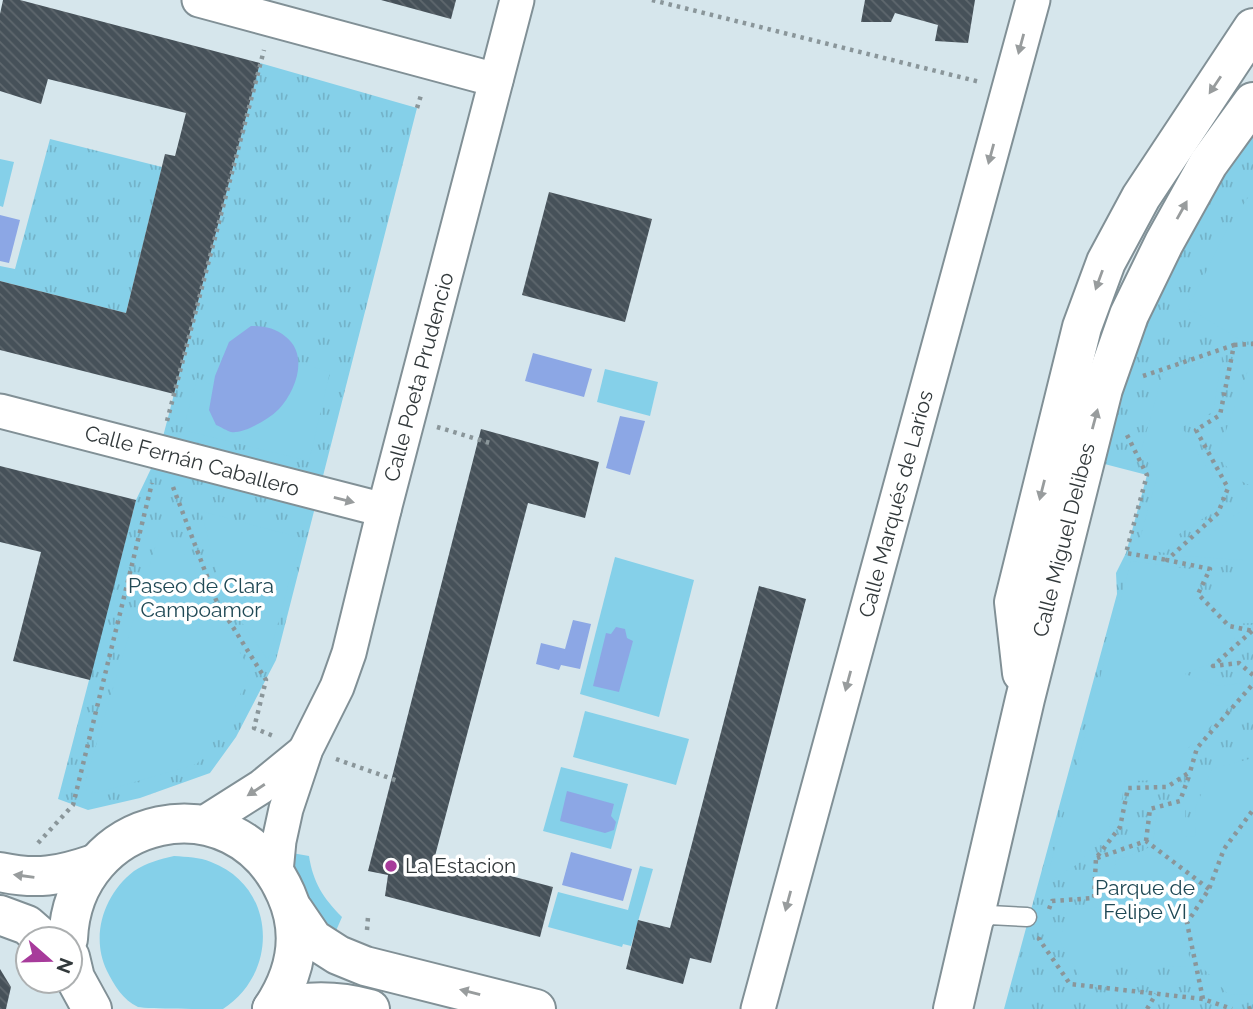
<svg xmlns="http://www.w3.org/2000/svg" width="1253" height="1009" font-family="Raleway,sans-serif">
  <defs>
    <pattern id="park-tufts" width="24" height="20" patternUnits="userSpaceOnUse" patternTransform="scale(1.75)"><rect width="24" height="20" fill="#85d0e9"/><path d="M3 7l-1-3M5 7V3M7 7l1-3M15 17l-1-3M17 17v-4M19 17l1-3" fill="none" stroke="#73b3c9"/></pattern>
    <pattern id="building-back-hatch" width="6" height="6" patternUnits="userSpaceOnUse" patternTransform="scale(1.75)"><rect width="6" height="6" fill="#465159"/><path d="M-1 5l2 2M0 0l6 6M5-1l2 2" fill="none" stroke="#5f686e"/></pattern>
  </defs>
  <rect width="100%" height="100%" fill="#d6e6ec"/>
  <g fill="url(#park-tufts)">
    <path d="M260,63L417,108L276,660L236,737L210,773L140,798L88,810L58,799L136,500L159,452Z"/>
    <path d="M1253,102V1009H1004L1117,594L1116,573L1126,553L1147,475L1089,460L1103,389Z"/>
    <path d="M50,139L162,167L126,313L0,281V266L15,269Z"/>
  </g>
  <g fill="#85d0e9">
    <path d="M0,159L14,162L3,207L0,206Z"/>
    <path d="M1253,190V341L1244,342L1188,308L1229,226Z"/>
    <path d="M1222,357L1213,412L1182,427L1222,493L1210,514L1170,540L1166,553L1146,550L1138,546L1157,477L1141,451L1163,373Z"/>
    <path d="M300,363L330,372L309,461L183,430L197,378L213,385L209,410L247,430C280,413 289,398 300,363Z"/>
    <path d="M1250,365H1253V487L1237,479L1217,455Z"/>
    <path d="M605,369L658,382L650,416L597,402Z"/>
    <path d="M1253,504V623L1232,624L1207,601L1243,560L1184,556L1232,517Z"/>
    <path d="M201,511L301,538L268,660L222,594Z"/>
    <path d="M161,527L177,541L250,670L232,715L197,764L96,793L83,789Z"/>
    <path d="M615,557L694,580L659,717L580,694Z"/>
    <path d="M1131,561L1198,570L1191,602L1235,637L1230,655L1185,674L1219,686L1250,682L1253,684V705L1235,700L1196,742L1188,748L1167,780L1125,781L1119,815L1079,863L1045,885Z"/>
    <path d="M585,711L689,739L676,785L573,757Z"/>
    <path d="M1253,758V995L1228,994L1201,966L1190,929L1182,930L1192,967L1158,966L1139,985L1128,958L1082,981L1060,941L1067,910L1106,907L1116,860C1154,848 1153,852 1157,811L1185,803V836L1195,837L1196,806L1212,769Z"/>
    <path d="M561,767L628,784L611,849L543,831Z"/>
    <path d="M292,853L309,856C313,882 323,898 342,917L335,933C309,908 293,892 292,853Z"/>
    <path d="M174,856C187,857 199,857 211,862C277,887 279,973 223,1009C206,1009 149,1009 138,1007C123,1000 114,985 107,971C90,936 104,894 134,871C146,863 160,859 174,856Z"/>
    <path d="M640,866L653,869L631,946L623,944L622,947L548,927L558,892L628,910Z"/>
  </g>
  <g fill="#8ca7e5">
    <path d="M0,215L20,220L9,263L0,261Z"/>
    <path d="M251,326C266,326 275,328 286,337C309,355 296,391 279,409C271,417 262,422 252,427C246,430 237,433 231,432C227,431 221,427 216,425L209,410L215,376L229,342Z"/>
    <path d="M533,353L592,369L584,397L525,381Z"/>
    <path d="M620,416L645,421L630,475L606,468Z"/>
    <path d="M573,620L591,624L580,669L561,665L559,670L536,664L541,643L565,649Z"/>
    <path d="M616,627L625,629L627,638L633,641L619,692L593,686L606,633L611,634Z"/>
    <path d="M567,791L614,804L611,816L616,822L614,830L605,833L560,821Z"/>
    <path d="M571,852L632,869L623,901L562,885Z"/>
  </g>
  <g fill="url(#building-back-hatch)">
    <path d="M3,0H20L260,63L174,394L0,350V281L126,313L165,154L175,156L186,113L48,79L41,104L0,91V14Z"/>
    <path d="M381,0H456L451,19Z"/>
    <path d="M865,0H975L968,43L935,41L938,25L895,13L891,22H861Z"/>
    <path d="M549,192L652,219L625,322L522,295Z"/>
    <path d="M481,429L599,462L585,518L528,503L435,856L553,887L540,937L385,896L388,875L368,871Z"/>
    <path d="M0,466L136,500L90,680L13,661L41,552L0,542Z"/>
    <path d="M759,586L806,599L711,963L690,958L683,984L626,969L638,920L670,928Z"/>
    <path d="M0,969L11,987L6,1009H0Z"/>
  </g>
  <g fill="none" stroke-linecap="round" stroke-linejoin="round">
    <g stroke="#819096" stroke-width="21">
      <path id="lane" d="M977,930L989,915L1027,917"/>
    </g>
    <g stroke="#819096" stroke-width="37">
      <g id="street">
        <path d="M199,0L496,80"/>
        <path d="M0,411L384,510"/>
        <path d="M201,825L261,787L305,751"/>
        <path d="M276,872L279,841L286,809L306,749L337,687L349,653L384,510L517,0"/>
        <path d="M758,1009L1033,0"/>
      </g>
    </g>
    <g stroke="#819096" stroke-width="42">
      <g id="secondary">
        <path d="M0,872C37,880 59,876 94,864"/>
        <path d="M294,911L313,939L338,955L365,966L536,1009"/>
        <path d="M0,915L27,925L43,939"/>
        <path d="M68,939C73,814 235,778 286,894C304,934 296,973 272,1009"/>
        <path d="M70,957L75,978L92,1009"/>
        <path d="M272,1009C306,1000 336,1000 370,1009"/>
      </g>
    </g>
    <g stroke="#819096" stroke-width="42">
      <g id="primary">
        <path d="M1022,673L1014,602L1082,327L1106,262L1141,197L1253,28"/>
        <path d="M953,1009L1025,699L1103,389L1129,315L1164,243L1208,164L1253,102"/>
      </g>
    </g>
    <g stroke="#8a969a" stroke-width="4.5" stroke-dasharray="3.5 5" stroke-linecap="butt">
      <path d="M652,0L980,82"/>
      <path d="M417,108L422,92"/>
      <path d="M1234,345L1253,344"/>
      <path d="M1143,376L1234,345L1220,415L1196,430L1228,488L1218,513L1167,560L1210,569L1198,594L1229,626L1253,631"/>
      <path d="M167,421L264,50"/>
      <path d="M437,427L490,443"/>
      <path d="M1127,435L1147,475L1126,553L1167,560"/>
      <path d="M173,487L216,600L266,680L254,728L276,737"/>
      <path d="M1252,631L1213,666L1239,663L1253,675"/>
      <path d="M336,759L398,781"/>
      <path d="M1146,841L1150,809L1180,801L1190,773"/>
      <path d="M38,843L73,805L152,483"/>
      <path d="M1097,858L1146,841L1209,889"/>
      <path d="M1049,909L1052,901L1094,898L1096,858L1120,827L1128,788L1167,787L1190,772L1197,748L1253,684"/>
      <path d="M367,930L368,917"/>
      <path d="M1040,937L1039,939L1070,984L1203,999L1232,1009"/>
      <path d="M1203,999L1187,923L1209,889L1224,849L1253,810"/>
      <path d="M1147,1009L1156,994"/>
      <path d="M1248,1009L1253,1007"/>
    </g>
    <use href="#lane" stroke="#fff" stroke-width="18"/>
    <use href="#street" stroke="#fff" stroke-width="33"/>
    <use href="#secondary" stroke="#fff" stroke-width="38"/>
    <use href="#primary" stroke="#fff" stroke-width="38"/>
  </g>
  <defs><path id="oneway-solid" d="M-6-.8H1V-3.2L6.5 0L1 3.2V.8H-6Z" transform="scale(1.75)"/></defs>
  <g fill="#989c9d">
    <use href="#oneway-solid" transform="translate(1021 44) rotate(105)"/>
    <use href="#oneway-solid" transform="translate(1215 85) rotate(124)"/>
    <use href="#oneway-solid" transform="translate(991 154) rotate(105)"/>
    <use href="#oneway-solid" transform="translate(1182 210) rotate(-61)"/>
    <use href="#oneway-solid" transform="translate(1099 280) rotate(110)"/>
    <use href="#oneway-solid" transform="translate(1095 419) rotate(-75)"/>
    <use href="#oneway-solid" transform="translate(1042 490) rotate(104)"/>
    <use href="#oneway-solid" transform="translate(344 500) rotate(14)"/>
    <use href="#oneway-solid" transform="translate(848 681) rotate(105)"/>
    <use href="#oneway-solid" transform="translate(256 790) rotate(147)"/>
    <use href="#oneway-solid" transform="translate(24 876) rotate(-172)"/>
    <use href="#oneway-solid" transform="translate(788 901) rotate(105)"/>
    <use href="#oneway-solid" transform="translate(470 992) rotate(-166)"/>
  </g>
  <circle fill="#a73b9b" stroke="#fff" stroke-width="2.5" cx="391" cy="866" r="7"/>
  <g text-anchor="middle" stroke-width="7" stroke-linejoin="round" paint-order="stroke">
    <g font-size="21" fill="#32393b" stroke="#fff">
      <text transform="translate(419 377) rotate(-75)" y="7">Calle Poeta Prudencio</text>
      <text transform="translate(192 461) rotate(15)" y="7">Calle Fernán Caballero</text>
      <text transform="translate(896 504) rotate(-75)" y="7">Calle Marqués de Larios</text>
      <text transform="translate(1064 540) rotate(-76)" y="7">Calle Miguel Delibes</text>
    </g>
    <g font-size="21" fill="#204955" stroke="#fff">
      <text x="201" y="593">Paseo de Clara<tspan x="201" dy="24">Campoamor</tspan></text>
      <text x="1145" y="895">Parque de<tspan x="1145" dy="24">Felipe VI</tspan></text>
    </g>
    <g font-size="21" fill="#32393b" stroke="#fff" text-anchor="start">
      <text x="405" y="873">La Estacion</text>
    </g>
  </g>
  <g transform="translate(49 960) rotate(110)"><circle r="33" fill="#ffffff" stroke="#adb0b1" stroke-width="2"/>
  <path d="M0-5L12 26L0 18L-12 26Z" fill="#a73b9b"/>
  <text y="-10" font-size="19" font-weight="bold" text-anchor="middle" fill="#32393b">N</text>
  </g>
</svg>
